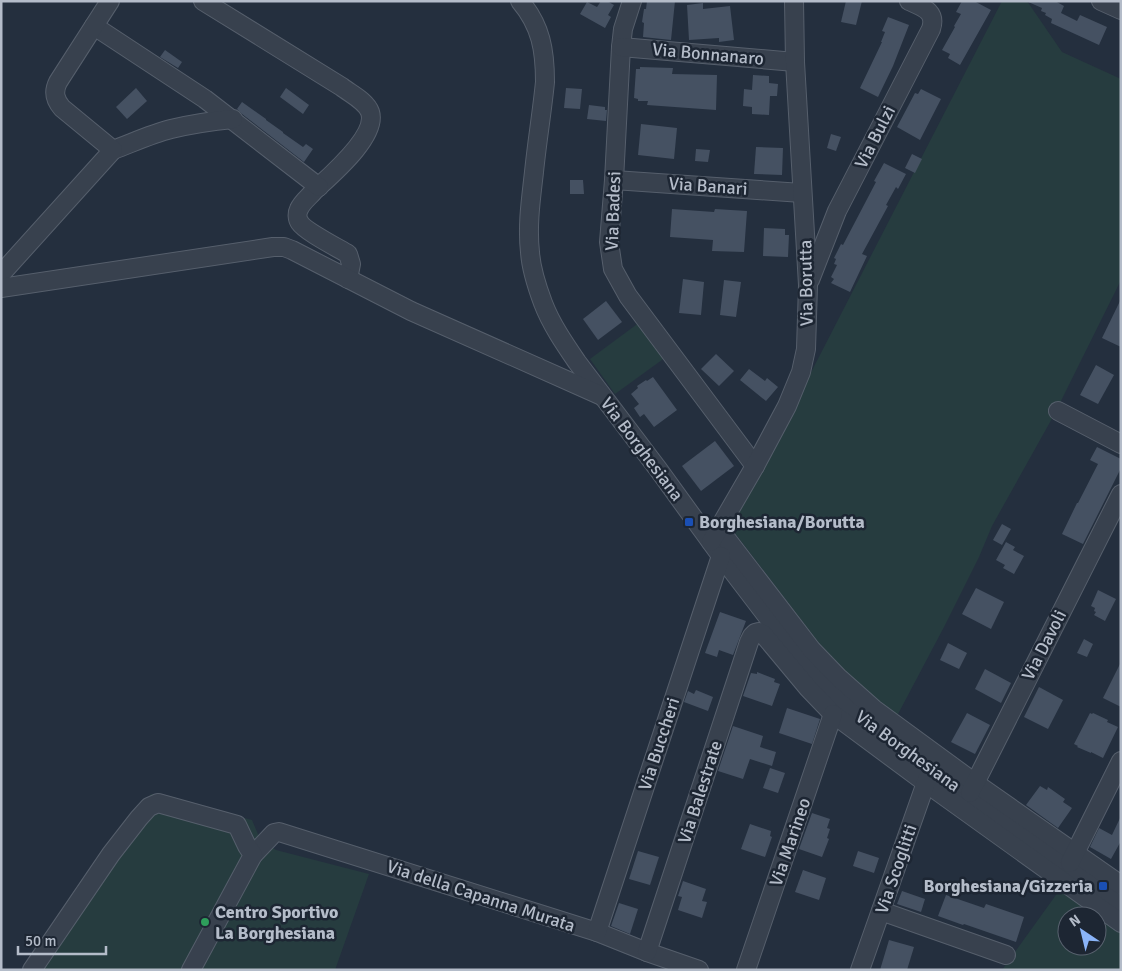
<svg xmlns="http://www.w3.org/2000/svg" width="1122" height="971" font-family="Signika,sans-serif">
  <rect width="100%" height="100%" fill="#242f3e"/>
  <g fill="#263c3f" fill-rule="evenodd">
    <path d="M1002,1H1027L1062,52L1121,79V280L1054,415L992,526L979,557L944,627L897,716L849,676L818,642L731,528Z"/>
    <path d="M640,322L666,357L615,394L590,359Z"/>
    <path d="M151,794L252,820L260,839L276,850L369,874L335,970H25Z"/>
    <path d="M1061,888L1121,929V970H1002ZM1067,916H1097V946H1067Z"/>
  </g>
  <g fill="#455162">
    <path d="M601,1H607L614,5L608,15L611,17L605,28L580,14L587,2L597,7Z"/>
    <path d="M647,1H675L671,40L643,37L644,23L642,22L644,9H646Z"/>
    <path d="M846,1H862L856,25L841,22Z"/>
    <path d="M962,1H974L991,10L960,65L948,58L950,54L942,50L955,27L954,26L961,14L956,12Z"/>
    <path d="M1026,1H1055L1064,6L1061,13L1077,21L1080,15L1107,27L1099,45L1051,23L1052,19L1045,15L1046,13L1041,11L1042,8Z"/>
    <path d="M703,3V9L730,6L734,40L719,42V38L689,40L687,5Z"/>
    <path d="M888,17L909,25L893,66L878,97L860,88L882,42H881L885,32L882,31Z"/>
    <path d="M165,50L182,62L178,68L160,57Z"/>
    <path d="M640,67L673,68L672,74L717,75L716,110L647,105L648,101H638V99L634,98L636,69H640Z"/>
    <path d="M753,75L769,76V83L778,84L777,96H770L769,115L752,114V107L743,106L744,89L752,90Z"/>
    <path d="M136,88L147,101L127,119L116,107Z"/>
    <path d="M286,88L309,105L303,114L280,97Z"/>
    <path d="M566,88L582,89L580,109L564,108Z"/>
    <path d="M921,89L941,99L920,140L897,127L915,93L918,94Z"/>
    <path d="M242,102L266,119V120L283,132V133L303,147L306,144L313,149L304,162L242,114L237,109Z"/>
    <path d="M589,105L605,107V110H607L606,121L587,119Z"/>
    <path d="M641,124L677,128L674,159L638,155Z"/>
    <path d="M831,134L841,137L836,151L827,148Z"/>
    <path d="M756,147L783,148L782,175L754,174Z"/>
    <path d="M696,149L710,150L708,162L695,161Z"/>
    <path d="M912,154L922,159L915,173L905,168Z"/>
    <path d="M884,163L906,174L898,189L896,187L886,205L888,206L862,254L867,256L850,292L831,283L834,279L831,277L837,265L834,264L836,259L834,258L841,244L843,245L876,182L874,181Z"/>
    <path d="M570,180H583L584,194H570Z"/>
    <path d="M672,209L714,212L715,209L747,211L744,252L712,251L713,240L670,237Z"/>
    <path d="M764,228L785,229V235H789L788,257L763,256Z"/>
    <path d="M683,279L704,282L701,315L679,313Z"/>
    <path d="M724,280L741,282L736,317L720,315Z"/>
    <path d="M1121,299V347L1102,338Z"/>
    <path d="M606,301L622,322L598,340L583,319Z"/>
    <path d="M716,354L734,371L719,386L701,369Z"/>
    <path d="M1096,365L1114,375L1098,404L1080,395Z"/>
    <path d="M749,369L765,381L767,378L778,387L766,401L740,380Z"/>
    <path d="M653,377L677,410L654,427L644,414L640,417L634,408L639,404L631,394L638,388L637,386L646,380L647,381Z"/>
    <path d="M715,441L734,466L701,491L682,466Z"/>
    <path d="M1097,447L1121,459V468L1083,544L1062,534L1077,503H1078L1098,464L1090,460Z"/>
    <path d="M1002,524L1011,529L1002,545L993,540Z"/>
    <path d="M1006,542L1015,547L1013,550L1024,556L1014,574L1003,568L1005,565L996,560Z"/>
    <path d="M976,588L1004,602L991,629L962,614Z"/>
    <path d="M1098,590L1116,599L1105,621L1094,615L1096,612L1094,611L1095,608L1091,606Z"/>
    <path d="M720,612L746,621L733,655L719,650L717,657L705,653Z"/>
    <path d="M1084,639L1093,644L1087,657L1077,653Z"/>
    <path d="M948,643L967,653L959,669L940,660Z"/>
    <path d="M1121,662V707L1103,698Z"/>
    <path d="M985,669L1011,683L1001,703L975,689Z"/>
    <path d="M757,672L775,679L774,682L780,684L772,706L743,696L751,673L757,674Z"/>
    <path d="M1039,687L1063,700L1048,729L1024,717Z"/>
    <path d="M696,690L713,697L708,711L684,702L688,691L694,694Z"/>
    <path d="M787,708L820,719L812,744L779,733Z"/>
    <path d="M967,713L990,725L975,754L951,742Z"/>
    <path d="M1090,713L1092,714L1093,713L1108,720L1107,722L1118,727L1103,758L1091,752V753L1077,747L1078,746L1074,744Z"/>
    <path d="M733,726L763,736L760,747L776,752L772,766L750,759L743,779L718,771Z"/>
    <path d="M770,768L785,773L778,793L763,788Z"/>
    <path d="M1040,786L1047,790L1048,787L1065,799L1063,802L1072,808L1058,828L1026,805Z"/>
    <path d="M812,813L830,819L827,828L830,829L827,838L829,839L822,857L799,849Z"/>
    <path d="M1121,816V841L1111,859L1090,847L1099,828L1112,835Z"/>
    <path d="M750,824L771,831L770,836L772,837L765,857L741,849Z"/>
    <path d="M638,851L659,857L650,885L629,879Z"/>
    <path d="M858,851L879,858L874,873L853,866Z"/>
    <path d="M803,870L826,878L819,900L795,892Z"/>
    <path d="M683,881L706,889L702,901L707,902L702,918L678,910L682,897L678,896Z"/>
    <path d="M902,891L925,899L921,912L897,904Z"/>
    <path d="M946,895L984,908L986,904L1024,917L1016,942L964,924L963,925L938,916Z"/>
    <path d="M619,903L638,909L630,934L611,926Z"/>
    <path d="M889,940L914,947L907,970H880Z"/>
  </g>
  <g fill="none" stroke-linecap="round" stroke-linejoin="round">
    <g stroke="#565f6c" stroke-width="20">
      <g id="minor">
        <path d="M203,1L342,87C351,94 366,101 370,112C378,136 330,176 314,191C309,197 302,202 299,209C297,213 297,219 300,223C305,231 338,248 348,254L351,264L348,279"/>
        <path d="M520,1C541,26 545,50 545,82C542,112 537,142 534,172C531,199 527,225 530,252C531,269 537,287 543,303C551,324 564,343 577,362L658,469L721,556L779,632L823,685L848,708L881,734L968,796L1121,906"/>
        <path d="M632,1L623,29L621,47L614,180L609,242L613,269L628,296L755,466"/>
        <path d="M1101,1L1121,10"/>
        <path d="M94,26L205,99L319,187"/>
        <path d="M621,47L795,62"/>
        <path d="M113,150C132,143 151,134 171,129C192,124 212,121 233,119"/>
        <path d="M614,180L802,193"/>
        <path d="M1,274L113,150L62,108C55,100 53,92 58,82L110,1"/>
        <path d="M810,280L837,211L931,29C937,11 922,7 909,1"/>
        <path d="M1,288L273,247H284L292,250L411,311L602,396"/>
        <path d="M1058,411L1121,444"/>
        <path d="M719,529L812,650L838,677L874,709L975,783L1121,885"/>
        <path d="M711,542L755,466L787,406L801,372L806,349L808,285L795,62L794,1"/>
        <path d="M970,793L1121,494"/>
        <path d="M253,855L274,833L279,832L597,932L647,952L699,970"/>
        <path d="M1070,863L1121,761"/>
        <path d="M881,911L1006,955"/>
        <path d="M597,932L721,556"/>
        <path d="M647,952L749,642L752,636L755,633L759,632L763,634L808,688L833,714L926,783L1121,923"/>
        <path d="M32,970L111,854L139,818L149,807L158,803L237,825L247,846L253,855L191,970"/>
        <path d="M746,970L833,714"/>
        <path d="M860,970L929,774"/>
      </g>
    </g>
    <use href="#minor" stroke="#38414e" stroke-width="18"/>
  </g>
  <g fill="#1a4fb4" stroke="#1d2633" stroke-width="2">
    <rect x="684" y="517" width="10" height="10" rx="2.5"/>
    <rect x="1098" y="881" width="10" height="10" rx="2.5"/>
  </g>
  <circle fill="#2e9e5b" stroke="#1d2633" stroke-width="2" cx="205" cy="922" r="5"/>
  <g text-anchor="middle" stroke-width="5" stroke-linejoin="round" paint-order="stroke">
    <g font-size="18" fill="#b4bcc9" stroke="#1d2633">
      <text transform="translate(708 54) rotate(5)" y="6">Via Bonnanaro</text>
      <text transform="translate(875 137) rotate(-63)" y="6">Via Bulzi</text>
      <text transform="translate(708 186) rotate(4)" y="6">Via Banari</text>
      <text transform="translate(613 211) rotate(-88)" y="6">Via Badesi</text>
      <text transform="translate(806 283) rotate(-91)" y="6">Via Borutta</text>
      <text transform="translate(642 449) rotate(53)" y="6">Via Borghesiana</text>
      <text transform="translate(1044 645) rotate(-63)" y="6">Via Davoli</text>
      <text transform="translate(659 744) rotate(-72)" y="6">Via Buccheri</text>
      <text transform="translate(908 751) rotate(36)" y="6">Via Borghesiana</text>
      <text transform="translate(700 792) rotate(-72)" y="6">Via Balestrate</text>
      <text transform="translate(790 842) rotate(-71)" y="6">Via Marineo</text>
      <text transform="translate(896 869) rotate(-71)" y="6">Via Scoglitti</text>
      <text transform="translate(481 896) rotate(18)" y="6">Via della Capanna Murata</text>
    </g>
    <g font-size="18" font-weight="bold" fill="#b4bcc9" stroke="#1d2633" text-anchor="start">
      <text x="699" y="528">Borghesiana/Borutta</text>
      <text x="1093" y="892" text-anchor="end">Borghesiana/Gizzeria</text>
      <text x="215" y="918">Centro Sportivo<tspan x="215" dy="21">La Borghesiana</tspan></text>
    </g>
  </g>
  <rect width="1122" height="971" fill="none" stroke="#b4bcc9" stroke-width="5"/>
  <g transform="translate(1082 931) rotate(325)"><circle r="24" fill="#1d2633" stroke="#59626f"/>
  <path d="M0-4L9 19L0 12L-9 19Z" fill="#8ab4f8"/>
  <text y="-8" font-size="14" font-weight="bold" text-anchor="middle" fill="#b4bcc9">N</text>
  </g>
  <path d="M18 946v8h88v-8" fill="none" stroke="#b4bcc9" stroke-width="2.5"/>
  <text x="25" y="946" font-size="15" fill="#b4bcc9" stroke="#1d2633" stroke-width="4" paint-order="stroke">50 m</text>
</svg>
